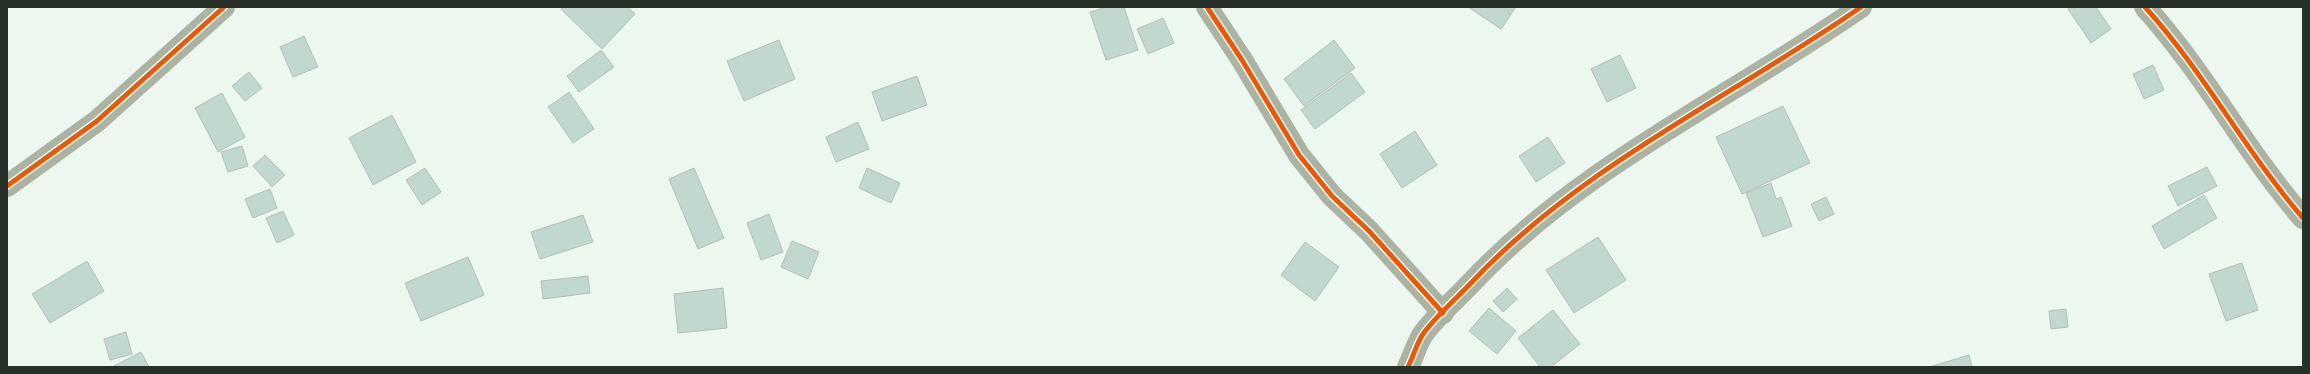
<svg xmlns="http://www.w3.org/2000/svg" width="2310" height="374" font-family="'PT Sans',sans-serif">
  <rect width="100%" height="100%" fill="#ecf7ef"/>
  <g fill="#c1d7cf" stroke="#b5bfba">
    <path d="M563,7H628L635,14L602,49L561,9Z"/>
    <path d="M1107,7H1124L1138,50L1106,60L1090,12Z"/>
    <path d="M1468,7H1516L1501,29Z"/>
    <path d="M2071,7H2096L2111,29L2091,43L2068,9Z"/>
    <path d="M1163,18L1174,43L1148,54L1137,29Z"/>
    <path d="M304,36L318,67L293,77L280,47Z"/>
    <path d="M779,40L795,79L744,101L727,61Z"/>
    <path d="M1334,40L1355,68L1304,106L1284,79Z"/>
    <path d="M601,50L614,67L579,92L567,76Z"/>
    <path d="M1620,55L1636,88L1607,102L1591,69Z"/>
    <path d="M2153,65L2164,90L2144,99L2133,74Z"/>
    <path d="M249,72L262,88L245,101L232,86Z"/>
    <path d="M1351,73L1365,92L1315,129L1301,110Z"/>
    <path d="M917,76L927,105L882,121L872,92Z"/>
    <path d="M569,92L594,129L573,143L548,107Z"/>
    <path d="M222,93L245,137L218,152L195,108Z"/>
    <path d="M1783,106L1810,163L1742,194L1716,137Z"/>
    <path d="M392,115L416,162L373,185L349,138Z"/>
    <path d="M858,122L869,149L836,162L826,137Z"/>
    <path d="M1415,131L1437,165L1402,188L1380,154Z"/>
    <path d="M1548,137L1565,163L1536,182L1519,156Z"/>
    <path d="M242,146L248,166L228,172L221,152Z"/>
    <path d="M265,155L285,175L272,187L253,166Z"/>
    <path d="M2207,167L2217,186L2178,206L2168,186Z"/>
    <path d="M425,168L441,192L422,205L406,180Z"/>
    <path d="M694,168L724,238L698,249L669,179Z"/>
    <path d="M867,168L900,183L891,203L859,188Z"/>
    <path d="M1771,183L1776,199L1781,197L1792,226L1763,237L1746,193Z"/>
    <path d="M270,189L277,208L253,218L245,199Z"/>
    <path d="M2204,195L2217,218L2164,249L2152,226Z"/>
    <path d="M1826,197L1834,214L1819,221L1811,204Z"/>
    <path d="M283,211L294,235L277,243L266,218Z"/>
    <path d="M769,214L783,252L761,260L747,223Z"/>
    <path d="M583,215L593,242L540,259L531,232Z"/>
    <path d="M1598,237L1626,280L1574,313L1546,270Z"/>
    <path d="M792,241L819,252L808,279L781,267Z"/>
    <path d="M1305,242L1339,267L1315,301L1281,275Z"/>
    <path d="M468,257L484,295L421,321L405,283Z"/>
    <path d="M87,261L104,291L50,323L32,294Z"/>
    <path d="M2242,263L2258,310L2226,321L2209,274Z"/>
    <path d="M588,276L590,293L543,299L541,281Z"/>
    <path d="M723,288L727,328L678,333L674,294Z"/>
    <path d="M1507,288L1517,299L1503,312L1493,301Z"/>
    <path d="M1489,308L1516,331L1497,354L1469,331Z"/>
    <path d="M2066,309L2068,327L2051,329L2049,311Z"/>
    <path d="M1553,310L1580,344L1551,367H1540L1518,338Z"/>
    <path d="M126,332L132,354L110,360L104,339Z"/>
    <path d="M141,352L149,367H112Z"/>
    <path d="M1969,355L1972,367H1929Z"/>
  </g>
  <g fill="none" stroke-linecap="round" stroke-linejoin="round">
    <g stroke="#abb3a5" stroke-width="22">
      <path d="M1207,7L1242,60L1299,155L1332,196L1369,231L1443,313"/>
      <path d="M2145,7C2204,72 2245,151 2303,218"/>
      <path d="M7,186L97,121L224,7"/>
      <path d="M1408,367C1413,357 1417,343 1423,334C1436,316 1455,300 1471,283C1581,166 1730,98 1861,7"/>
    </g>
    <g stroke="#e7fcec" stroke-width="8">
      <g id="cycleway">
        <path d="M1207,7L1242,60L1299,155L1332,196L1369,231L1443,313"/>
        <path d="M2145,7C2204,72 2245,151 2303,218"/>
        <path d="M7,186L97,121L224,7"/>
        <path d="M1408,367C1413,357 1417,343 1423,334C1436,316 1455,300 1471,283C1581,166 1730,98 1861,7"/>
      </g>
    </g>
    <use href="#cycleway" stroke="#e8590c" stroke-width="5"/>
  </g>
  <rect width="2310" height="374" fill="none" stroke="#28302a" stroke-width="16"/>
</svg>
